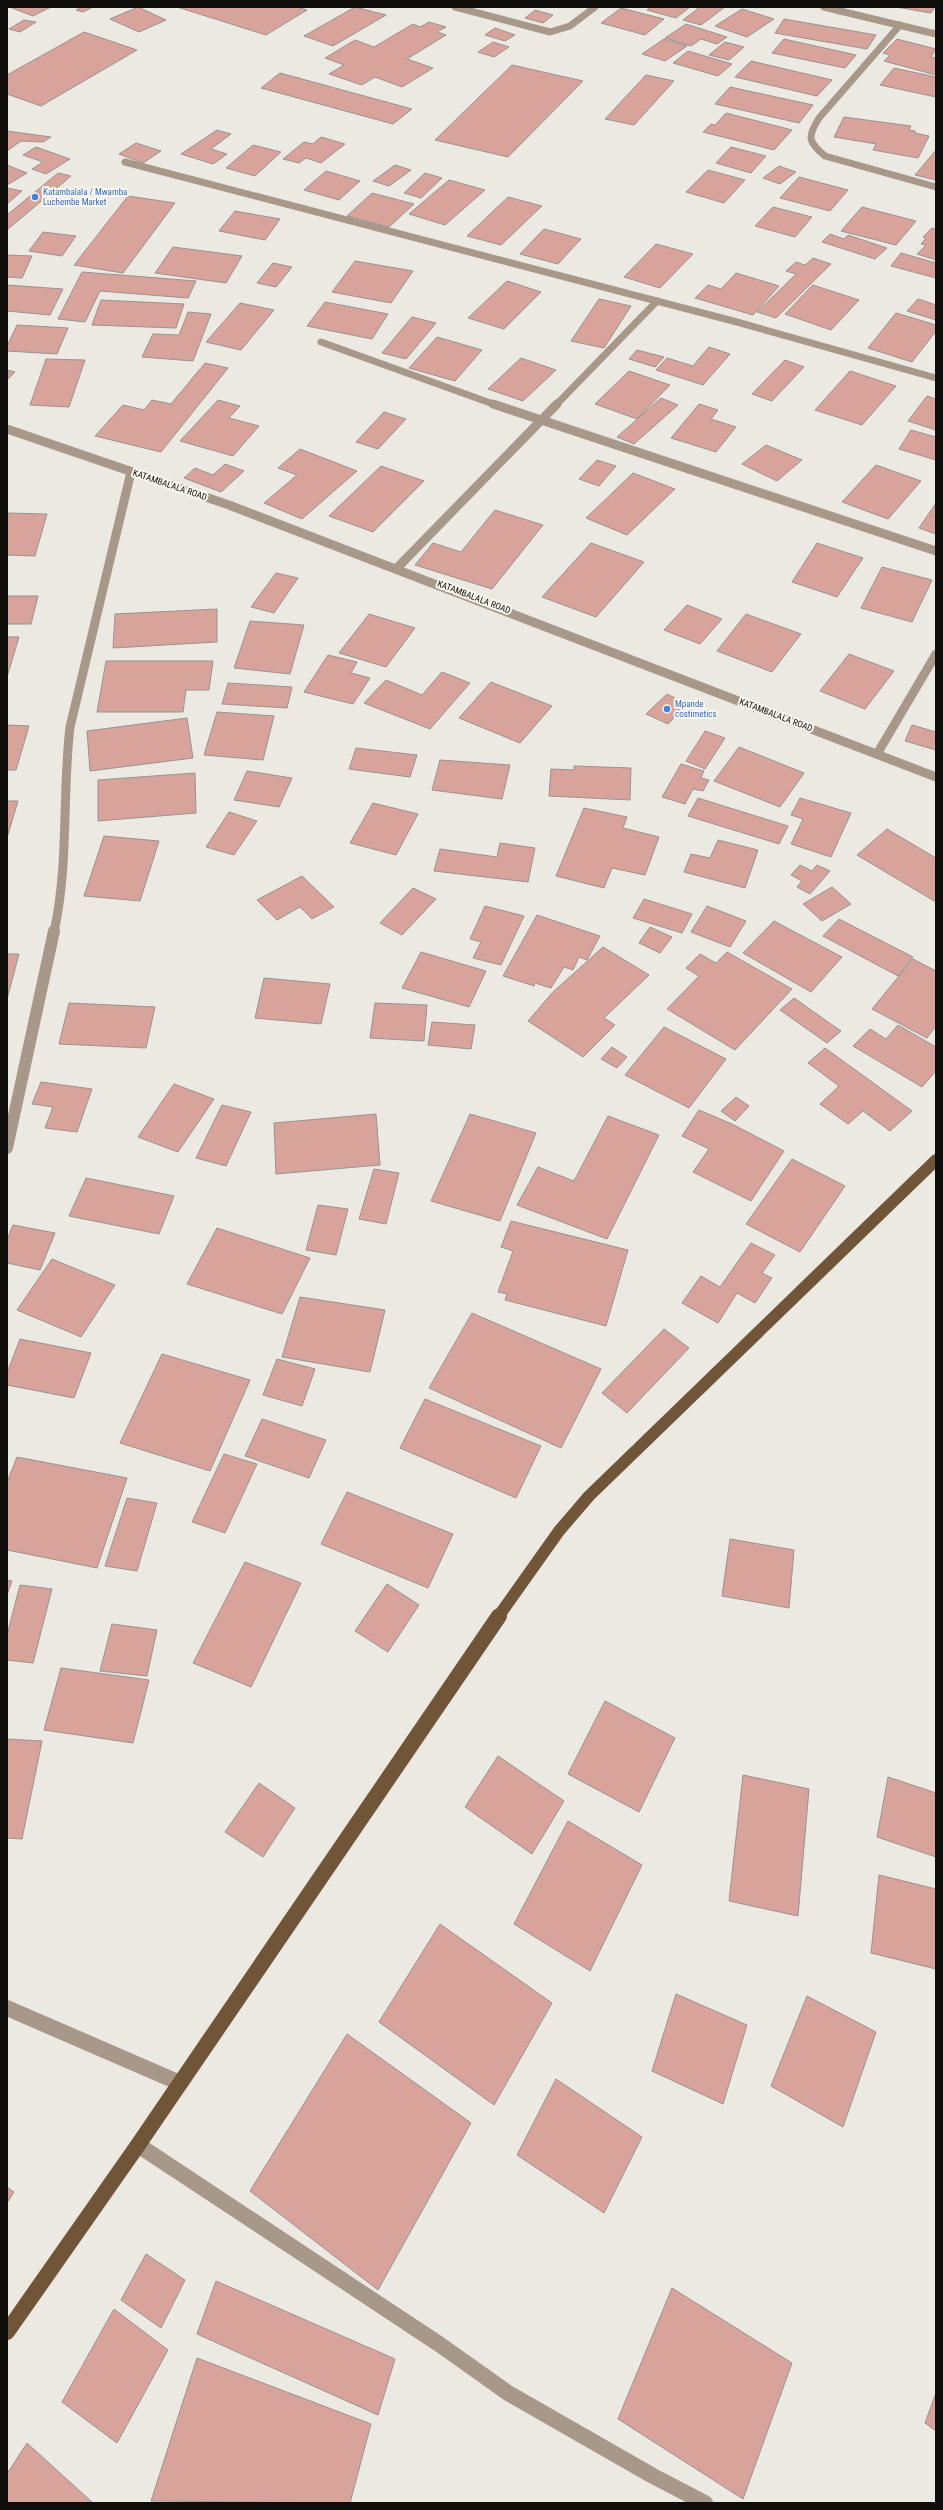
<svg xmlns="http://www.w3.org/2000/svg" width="943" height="2510" font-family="'Roboto Condensed',sans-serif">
  <rect width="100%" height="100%" fill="#ebe9e1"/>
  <g fill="#d8a39a" stroke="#9b9290">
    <path d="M15,7H51L33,16L12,8Z"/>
    <path d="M82,7H93L83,12L76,10Z"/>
    <path d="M138,7L166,20L139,32L110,19Z"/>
    <path d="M177,7H297L307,10L266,35Z"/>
    <path d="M355,7L386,15L333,46L304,36Z"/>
    <path d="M651,7H690L676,18L647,10Z"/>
    <path d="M700,7H725L701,25L683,20Z"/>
    <path d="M896,7H935L931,13Z"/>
    <path d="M621,8L664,19L645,35L601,23Z"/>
    <path d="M742,9L774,19L747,37L715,26Z"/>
    <path d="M535,10L553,15L543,23L525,18Z"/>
    <path d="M784,19L876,35L867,49L775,33Z"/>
    <path d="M24,20L36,22L20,32L9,29Z"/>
    <path d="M429,22L446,27L437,32L446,35L407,59L433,68L402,87L375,77L362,85L329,74L344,65L325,58L355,40L374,47L413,24L420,27Z"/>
    <path d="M686,24L727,37L717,44L701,39L691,46L665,38Z"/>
    <path d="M495,28L515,35L505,41L485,35Z"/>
    <path d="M84,32L137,50L41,106L7,94V75Z"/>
    <path d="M664,39L687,46L665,61L642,54Z"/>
    <path d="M784,39L856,55L845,68L772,53Z"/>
    <path d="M897,39L936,49L931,57L936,58V75L884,61L890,55L883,53Z"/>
    <path d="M493,42L509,47L494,57L478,52Z"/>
    <path d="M725,42L744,47L729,60L709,55Z"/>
    <path d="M688,51L732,64L718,76L673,63Z"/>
    <path d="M751,61L832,80L817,96L735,77Z"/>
    <path d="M512,65L583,81L508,157L435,140Z"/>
    <path d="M894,68L936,77V97L880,85Z"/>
    <path d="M280,73L412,109L393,124L261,88Z"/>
    <path d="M646,75L674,81L634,125L605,119Z"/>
    <path d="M730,87L813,105L799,123L715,104Z"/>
    <path d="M726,113L792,130L774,150L703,132L711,124L715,125Z"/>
    <path d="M844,117L911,126L909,130L915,131V133L929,136L918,158L873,150L876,144L834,137Z"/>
    <path d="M217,130L231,134L211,149L227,154L213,164L181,154Z"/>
    <path d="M7,131L51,137L43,142L21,141L7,151Z"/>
    <path d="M321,137L345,144L321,163L306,158L299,163L283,159L304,142L313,144Z"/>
    <path d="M136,143L161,151L143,163L119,154Z"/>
    <path d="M253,145L281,152L255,176L226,168Z"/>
    <path d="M36,147L70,159L46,174L32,169L43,162L23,155Z"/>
    <path d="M731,147L766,156L751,173L716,163Z"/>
    <path d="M936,150V180L915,175Z"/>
    <path d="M7,165L27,173L7,185Z"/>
    <path d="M395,165L411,170L389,186L373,181Z"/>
    <path d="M779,166L796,172L780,184L763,178Z"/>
    <path d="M708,170L745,180L724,203L686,192Z"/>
    <path d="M326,171L360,181L339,200L304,190Z"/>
    <path d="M58,173L71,176L7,230V215Z"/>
    <path d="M425,173L442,178L421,198L404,193Z"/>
    <path d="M799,177L848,190L830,211L780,198Z"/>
    <path d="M449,180L485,190L445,225L409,214Z"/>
    <path d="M7,188L22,191L7,204Z"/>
    <path d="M372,193L414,204L389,227L347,216Z"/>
    <path d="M128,196L175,203L123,273L74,265Z"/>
    <path d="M508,197L542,206L501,245L467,236Z"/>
    <path d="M773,207L812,217L795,237L755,226Z"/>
    <path d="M862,207L916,221L896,245L841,231Z"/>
    <path d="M235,211L280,219L265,240L219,231Z"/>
    <path d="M932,228L936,229V260L917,254L926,245L921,244L926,238L923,237Z"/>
    <path d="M544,229L581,239L558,264L520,254Z"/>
    <path d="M43,232L76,236L62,256L29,251Z"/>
    <path d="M830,234L844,239L848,235L887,248L875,259L822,242Z"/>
    <path d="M656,244L693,254L660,288L624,277Z"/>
    <path d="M173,247L242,256L226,283L155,273Z"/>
    <path d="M901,253L936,263V278L891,266Z"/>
    <path d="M7,255L32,256L22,278L7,277Z"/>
    <path d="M813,258L831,264L776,318L757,312L796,274L786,271L796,262L805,265Z"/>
    <path d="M355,261L413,271L391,303L332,292Z"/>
    <path d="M273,263L292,267L276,287L257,283Z"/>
    <path d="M82,272L196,281L188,298L100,291L85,322L58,319Z"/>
    <path d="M736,273L779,286L753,315L695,298L708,285L721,289Z"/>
    <path d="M507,281L541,292L504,329L468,318Z"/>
    <path d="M7,285L63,289L50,315L7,311Z"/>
    <path d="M813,285L859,300L831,330L785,314Z"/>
    <path d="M599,299L631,306L604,348L571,341Z"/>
    <path d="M918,299L936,305V320L907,311Z"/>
    <path d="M101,300L184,304L176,328L92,325Z"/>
    <path d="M325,302L388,314L372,339L307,326Z"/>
    <path d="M240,303L274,310L241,350L206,342Z"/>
    <path d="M188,312L211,314L193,361L142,357L153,334L179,335Z"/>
    <path d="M896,313L936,325V331L912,362L868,348Z"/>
    <path d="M412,317L436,323L406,359L382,353Z"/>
    <path d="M17,325L68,328L57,354L7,351V346Z"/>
    <path d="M437,337L482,350L455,381L409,368Z"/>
    <path d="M709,347L730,354L703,385L656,370L667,358L693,366Z"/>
    <path d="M637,350L664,357L655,367L629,359Z"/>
    <path d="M521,358L556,370L523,401L488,389Z"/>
    <path d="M46,359L85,360L69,407L30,405Z"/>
    <path d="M785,360L804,367L772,401L752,394Z"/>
    <path d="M205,363L228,368L161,452L95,436L123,405L144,410L152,400L171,404Z"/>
    <path d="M7,370L15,372L7,380Z"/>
    <path d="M629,371L670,385L637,419L595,404Z"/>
    <path d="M850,371L896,386L862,425L815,410Z"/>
    <path d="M927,396L936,399V430L908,421Z"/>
    <path d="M661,398L678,405L634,444L617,437Z"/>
    <path d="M218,400L240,406L229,418L259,426L233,456L180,441Z"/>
    <path d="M699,404L718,410L711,419L736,427L716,452L671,438Z"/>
    <path d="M384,412L406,419L378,449L356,442Z"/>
    <path d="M911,430L936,437V460L899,449Z"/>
    <path d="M766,445L802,460L777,481L742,464Z"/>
    <path d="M300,449L357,471L302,519L264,503L297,475L278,468Z"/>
    <path d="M597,460L616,466L599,486L579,479Z"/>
    <path d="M225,464L244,471L221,492L184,478L195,468L213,475Z"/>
    <path d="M876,465L921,481L888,519L842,502Z"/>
    <path d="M381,466L424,481L373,532L329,516Z"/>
    <path d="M633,473L675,489L627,535L586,518Z"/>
    <path d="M936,503V534L919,528Z"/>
    <path d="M495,510L543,525L492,589L415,565L433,543L461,552Z"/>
    <path d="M7,513L47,514L35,556L7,555Z"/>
    <path d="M591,543L644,562L596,617L542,597Z"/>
    <path d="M817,543L863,558L837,597L792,582Z"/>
    <path d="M882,567L932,580L912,622L861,608Z"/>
    <path d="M276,573L298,578L274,613L251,607Z"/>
    <path d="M7,596H38L31,624H7Z"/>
    <path d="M687,605L722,619L700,644L664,630Z"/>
    <path d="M217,609V642L113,648L115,614Z"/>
    <path d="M369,614L415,628L386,667L339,653Z"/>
    <path d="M746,614L801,634L772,672L717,651Z"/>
    <path d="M250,621L304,625L290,674L234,668Z"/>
    <path d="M7,637H19L7,677Z"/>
    <path d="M849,654L894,671L865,709L820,691Z"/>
    <path d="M328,655L357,662L351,673L370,678L353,704L304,692Z"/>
    <path d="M106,661H213L209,690H186L183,712H97Z"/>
    <path d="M442,672L470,683L430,729L364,703L386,680L422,695Z"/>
    <path d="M491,682L552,706L520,743L459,718Z"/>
    <path d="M228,683L292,687L287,708L222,704Z"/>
    <path d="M667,694L687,704L668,724L646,714Z"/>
    <path d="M217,712L274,716L263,760L204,755Z"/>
    <path d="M187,718L193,758L90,771L87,731Z"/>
    <path d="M7,725L29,726L16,770H7Z"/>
    <path d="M912,725L936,732V750L905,741Z"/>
    <path d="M705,731L725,738L705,769L686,761Z"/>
    <path d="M739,747L804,773L780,807L714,781Z"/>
    <path d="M356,748L417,755L410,777L349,769Z"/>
    <path d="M440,760L510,765L502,799L432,790Z"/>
    <path d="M681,764L704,771L701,778L709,780L703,791L693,789L685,804L662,797Z"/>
    <path d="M574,766L631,768L630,800L549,796L551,769L574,770Z"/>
    <path d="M247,771L292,778L279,807L234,800Z"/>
    <path d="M195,773L196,813L98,821V780Z"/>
    <path d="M698,798L788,826L779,844L688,816Z"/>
    <path d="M800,798L851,813L831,857L791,844L803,819L791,815Z"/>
    <path d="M7,801H18L7,838Z"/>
    <path d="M373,803L418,814L396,855L350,843Z"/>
    <path d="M584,808L627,817L623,828L659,837L645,875L612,868L604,888L556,876Z"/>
    <path d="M229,812L257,821L234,855L206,847Z"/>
    <path d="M887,829L936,858V902L857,855Z"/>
    <path d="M104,836L159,841L140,901L84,896Z"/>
    <path d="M718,840L758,850L745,888L684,872L691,854L710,858Z"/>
    <path d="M500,843L535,848L528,882L434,871L440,849L497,857Z"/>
    <path d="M800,865L812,871L817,865L830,871L810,894L797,887L802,881L791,875Z"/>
    <path d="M302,876L334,907L312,919L300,907L277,920L257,900Z"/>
    <path d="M832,887L851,904L822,921L803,904Z"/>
    <path d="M413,888L436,899L402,935L380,923Z"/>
    <path d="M644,899L692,914L682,933L633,918Z"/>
    <path d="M485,906L524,916L501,965L473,958L481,942L470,939Z"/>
    <path d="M707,906L746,921L730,947L691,932Z"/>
    <path d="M537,915L600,936L587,960L579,957L573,970L564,967L551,988L535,983L534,986L503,976Z"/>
    <path d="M839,919L913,957L898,976L823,936Z"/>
    <path d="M774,921L842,957L811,992L743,953Z"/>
    <path d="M650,927L672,937L660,953L639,943Z"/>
    <path d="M603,947L649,975L604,1018L615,1025L583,1057L528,1021L553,992Z"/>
    <path d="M421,952L486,971L469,1007L402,988Z"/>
    <path d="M727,952L792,989L735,1050L667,1009L699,976L686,968L700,954L716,963Z"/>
    <path d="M7,954H19L7,999Z"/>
    <path d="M913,959L936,971V1026L927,1038L872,1009Z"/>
    <path d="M264,978L330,984L321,1024L255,1018Z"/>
    <path d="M794,998L841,1031L827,1043L780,1010Z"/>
    <path d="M69,1003L155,1007L146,1048L59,1044Z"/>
    <path d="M375,1003L427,1005L424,1041L370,1038Z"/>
    <path d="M432,1022L475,1025L471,1049L428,1045Z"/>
    <path d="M898,1025L936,1047V1071L922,1087L853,1046L870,1029L886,1039Z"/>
    <path d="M664,1027L726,1059L689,1108L625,1075Z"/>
    <path d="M612,1047L627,1057L617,1068L601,1059Z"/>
    <path d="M825,1048L912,1111L890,1131L863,1111L848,1124L820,1104L839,1086L808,1063Z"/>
    <path d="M41,1082L92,1089L77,1132L45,1128L53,1107L32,1104Z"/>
    <path d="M174,1084L214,1099L178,1152L138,1137Z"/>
    <path d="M736,1097L749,1106L735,1121L721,1111Z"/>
    <path d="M222,1105L251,1112L226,1166L196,1158Z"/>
    <path d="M699,1110L732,1124L784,1151L751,1201L693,1172L709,1149L682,1136Z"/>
    <path d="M376,1114L380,1165L276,1174L274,1123Z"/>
    <path d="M470,1114L536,1133L500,1221L431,1201Z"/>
    <path d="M608,1116L659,1135L607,1239L517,1205L538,1167L574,1181Z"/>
    <path d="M792,1159L845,1186L800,1252L746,1224Z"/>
    <path d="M374,1169L399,1173L386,1224L359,1219Z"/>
    <path d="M86,1178L174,1196L159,1234L69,1216Z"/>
    <path d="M318,1205L348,1209L336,1255L306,1250Z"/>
    <path d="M511,1221L628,1250L606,1326L505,1300L507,1294L498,1292L513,1251L501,1247Z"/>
    <path d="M13,1225L55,1233L40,1270L7,1263V1240Z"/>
    <path d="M217,1228L310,1258L282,1314L187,1284Z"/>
    <path d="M751,1243L775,1255L762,1273L772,1278L755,1303L737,1293L718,1323L682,1303L701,1276L720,1287Z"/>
    <path d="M52,1259L115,1285L81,1337L17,1310Z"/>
    <path d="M300,1297L385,1310L370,1372L282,1357Z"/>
    <path d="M472,1313L601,1369L561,1448L429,1388Z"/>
    <path d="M664,1329L689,1348L627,1413L602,1393Z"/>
    <path d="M20,1339L91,1353L74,1398L7,1385V1373Z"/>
    <path d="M162,1354L250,1380L210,1471L120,1443Z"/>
    <path d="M277,1359L315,1369L302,1406L263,1395Z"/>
    <path d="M425,1399L541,1446L516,1498L400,1448Z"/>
    <path d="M262,1419L326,1440L309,1478L245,1456Z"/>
    <path d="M224,1454L257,1464L225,1533L192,1522Z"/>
    <path d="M17,1457L127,1478L97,1568L7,1550V1482Z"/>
    <path d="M347,1492L453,1534L428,1588L321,1544Z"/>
    <path d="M127,1498L157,1503L137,1571L105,1566Z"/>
    <path d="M730,1539L794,1550L789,1608L722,1596Z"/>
    <path d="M245,1562L301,1583L251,1687L193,1663Z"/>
    <path d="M7,1580L12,1581L7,1595Z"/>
    <path d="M387,1584L419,1605L388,1652L355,1631Z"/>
    <path d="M20,1585L52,1589L33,1663L7,1660V1635Z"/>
    <path d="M112,1624L157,1630L147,1676L100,1671Z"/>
    <path d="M61,1668L149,1680L133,1743L44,1730Z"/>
    <path d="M605,1701L675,1738L639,1812L568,1774Z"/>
    <path d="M7,1739L42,1741L22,1839L7,1838Z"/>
    <path d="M498,1756L564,1801L532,1854L465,1807Z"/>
    <path d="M743,1775L809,1789L798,1916L729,1901Z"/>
    <path d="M888,1777L936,1793V1857L877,1837Z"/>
    <path d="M259,1783L295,1808L263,1857L225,1832Z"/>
    <path d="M568,1821L642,1865L590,1971L514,1924Z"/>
    <path d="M879,1875L936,1889V1969L871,1953Z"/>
    <path d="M440,1924L552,2003L494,2105L379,2022Z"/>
    <path d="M676,1994L747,2025L723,2104L652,2071Z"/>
    <path d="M807,1996L876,2032L843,2127L771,2086Z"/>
    <path d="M347,2034L471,2123L378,2290L250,2191Z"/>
    <path d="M556,2079L642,2137L604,2213L517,2155Z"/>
    <path d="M7,2187L14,2192L7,2203Z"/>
    <path d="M146,2254L185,2280L161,2328L121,2300Z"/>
    <path d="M216,2281L395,2359L378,2415L197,2334Z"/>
    <path d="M672,2288L792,2363L743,2499L618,2419Z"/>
    <path d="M114,2309L168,2350L117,2443L62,2402Z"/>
    <path d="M197,2358L371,2424L350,2503L151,2501Z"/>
    <path d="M936,2393V2431L925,2423Z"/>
    <path d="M27,2443L93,2503H7V2474Z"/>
  </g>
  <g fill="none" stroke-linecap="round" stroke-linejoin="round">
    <g stroke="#a89889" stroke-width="7">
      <path d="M455,7L550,32L570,26L595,7"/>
      <path d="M824,7L840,11"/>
      <path d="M842,7L840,11L936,34"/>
      <path d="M900,25L819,118C807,137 808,142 825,156L936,187"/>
      <path d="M125,162L737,322L936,378"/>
      <path d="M321,342L496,405"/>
      <path d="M556,405L657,301"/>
    </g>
    <g stroke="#a89889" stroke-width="9">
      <path d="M493,404L936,551"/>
      <path d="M7,429L229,505L936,777"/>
      <path d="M397,568L557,404"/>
      <path d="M877,754L936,654"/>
      <path d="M54,932C69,865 62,794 70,727L131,472"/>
    </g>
    <path stroke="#a89889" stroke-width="12" d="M7,1148L54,931"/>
    <g stroke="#a89889" stroke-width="16">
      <path d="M7,2008L180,2083"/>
      <path d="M138,2145L439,2344L508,2393L653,2476L705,2503"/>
    </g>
    <path stroke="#705539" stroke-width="12" d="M498,1617L559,1531L589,1496L936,1160"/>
    <path stroke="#705539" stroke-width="16" d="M7,2332L138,2145L499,1616"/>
  </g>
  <g fill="#3f7fe0" stroke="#f9f7ee" stroke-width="1.5">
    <circle cx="35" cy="197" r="4"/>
    <circle cx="667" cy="709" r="4"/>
  </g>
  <g text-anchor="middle" stroke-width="4" stroke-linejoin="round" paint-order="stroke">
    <g font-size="9" fill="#366cbe" stroke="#f9f7ee" text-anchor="start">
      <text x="43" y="195">Katambalala / Mwamba<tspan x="43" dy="10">Luchembe Market</tspan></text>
      <text x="675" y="707">Mpande<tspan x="675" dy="10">costimetics</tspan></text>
    </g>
    <g font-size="9" fill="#0e0d0a" stroke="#f9f7ee">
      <text transform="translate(170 485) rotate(19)" y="3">KATAMBALALA ROAD</text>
      <text transform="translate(474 597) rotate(21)" y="3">KATAMBALALA ROAD</text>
      <text transform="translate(776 715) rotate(21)" y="3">KATAMBALALA ROAD</text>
    </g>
  </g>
  <rect width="943" height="2510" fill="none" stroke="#0e0d0a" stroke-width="16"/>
</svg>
